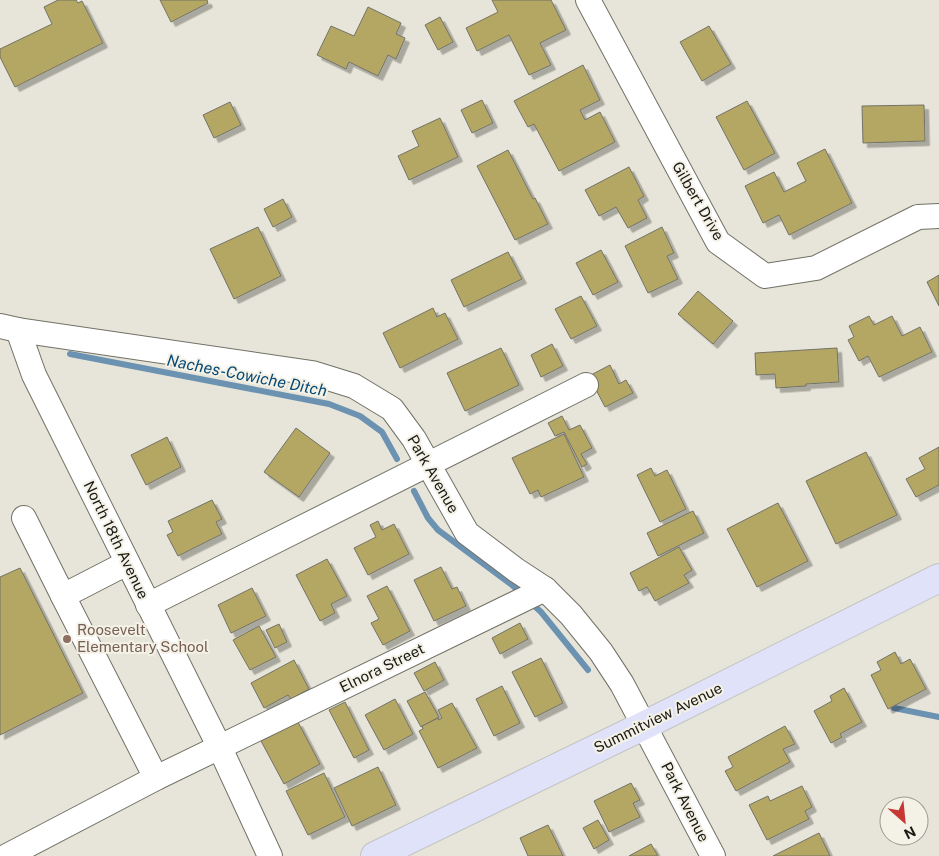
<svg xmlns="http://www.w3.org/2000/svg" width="939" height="856" font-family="'Public Sans',sans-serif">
  <defs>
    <filter id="shadow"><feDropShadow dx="4.5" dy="4.5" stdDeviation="0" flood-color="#0004"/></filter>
  </defs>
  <rect width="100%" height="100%" fill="#e7e5d9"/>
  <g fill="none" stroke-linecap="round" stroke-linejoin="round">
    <g stroke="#6c92b2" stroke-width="6">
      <path d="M70,354L329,404L360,416L382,432L397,459"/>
      <path d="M414,491L428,518L438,530L512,585L523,595"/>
      <path d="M530,602L541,612L588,670"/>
      <path d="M894,708L939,717"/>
    </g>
  </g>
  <g fill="#b3a763" stroke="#737267" filter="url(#shadow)">
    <path d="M58,0H76L78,3L82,1L103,43L15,87L0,57V49L52,24L44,7Z"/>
    <path d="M160,0H207L208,3L171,22Z"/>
    <path d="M492,0H551L566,30L540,43L551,65L529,75L509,35L477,51L466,28L498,12Z"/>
    <path d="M368,7L401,23L396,34L405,38L396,59L388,55L378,76L349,62L346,69L317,55L331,26L354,36Z"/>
    <path d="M440,17L453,42L438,50L425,25Z"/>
    <path d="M709,26L731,64L702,81L680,42Z"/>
    <path d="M583,65L600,100L580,110L585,120L600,112L615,142L559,171L534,124L528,127L514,101Z"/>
    <path d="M482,100L493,123L472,133L461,110Z"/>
    <path d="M747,101L775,153L744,170L716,117Z"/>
    <path d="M230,102L241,125L214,138L203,115Z"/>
    <path d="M924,105L925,141L863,143L862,106Z"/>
    <path d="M440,118L458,157L409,180L398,156L419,146L412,131Z"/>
    <path d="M825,149L852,203L789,235L779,215L763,223L745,186L774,172L784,192L806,181L797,163Z"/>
    <path d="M508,150L533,199L535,198L548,224L515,240L477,166Z"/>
    <path d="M629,167L644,196L638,200L647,218L628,228L616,207L599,216L585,190Z"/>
    <path d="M283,199L292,217L273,227L264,209Z"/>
    <path d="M258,227L281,276L234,299L210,249Z"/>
    <path d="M662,227L674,253L667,256L678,279L648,293L625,246Z"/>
    <path d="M601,250L618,282L593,295L576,263Z"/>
    <path d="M508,252L522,279L464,307L451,280Z"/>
    <path d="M939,275V306L927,282Z"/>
    <path d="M698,291L733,321L713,344L678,314Z"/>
    <path d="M581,296L597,326L571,339L555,309Z"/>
    <path d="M433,308L437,317L445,313L458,339L400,368L383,333Z"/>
    <path d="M869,316L874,325L892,316L902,336L920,327L932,352L879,377L868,356L859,361L848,340L854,337L849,326Z"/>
    <path d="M552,344L563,366L541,377L531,355Z"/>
    <path d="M501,348L519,385L465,411L447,373Z"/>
    <path d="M837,348L839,382L806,384V386L776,388L775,374L756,375L755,353Z"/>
    <path d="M610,365L619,384L626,380L633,393L605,407L589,376Z"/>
    <path d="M562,416L569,430L580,425L592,448L581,454L587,464L582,467L564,432L555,436L548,423Z"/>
    <path d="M296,428L330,453L299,497L264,472Z"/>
    <path d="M564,434L584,477L541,497L538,490L530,494L512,458Z"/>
    <path d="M167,437L181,467L146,485L131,455Z"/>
    <path d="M939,447V485L916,497L906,479L925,469L919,458Z"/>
    <path d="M866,452L897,515L836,544L806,481Z"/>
    <path d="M651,468L655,476L667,470L686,509L660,522L637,475Z"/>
    <path d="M212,500L222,519L216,522L222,534L178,556L167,535L173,532L168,521Z"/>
    <path d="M778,503L808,561L757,587L727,529Z"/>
    <path d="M693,511L704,533L658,556L647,533Z"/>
    <path d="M378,521L382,530L394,524L409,554L368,575L354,548L376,537L370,525Z"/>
    <path d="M679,547L692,570L684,575L689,583L655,601L647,587L639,591L630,573Z"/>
    <path d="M327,559L347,596L331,604L335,613L320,621L296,575Z"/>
    <path d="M441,567L452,589L457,587L466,606L434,621L414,580Z"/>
    <path d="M20,568L83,693L0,735V577Z"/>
    <path d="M387,586L410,631L383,645L371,623L379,619L367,596Z"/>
    <path d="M252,588L266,616L231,633L218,605Z"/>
    <path d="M520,623L528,639L500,654L492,638Z"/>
    <path d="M279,624L287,642L275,648L266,630Z"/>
    <path d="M259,626L276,657L250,670L233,640Z"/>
    <path d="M895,652L901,664L910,659L926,689L888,709L871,675L881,670L877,662Z"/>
    <path d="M541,658L563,703L535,717L512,672Z"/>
    <path d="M294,660L309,689L291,699L288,695L264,708L251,683Z"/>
    <path d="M435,662L444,680L424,691L414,673Z"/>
    <path d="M502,686L520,723L494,736L476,699Z"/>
    <path d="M844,688L862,722L840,734L842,737L831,743L814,711L832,701L830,696Z"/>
    <path d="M425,692L439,717L421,727L407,701Z"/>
    <path d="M395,699L413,734L384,750L365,715Z"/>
    <path d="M345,702L369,750L354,758L329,710Z"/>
    <path d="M452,703L477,748L438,768L419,731L423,729L422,726L438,718L439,720L442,718L438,710Z"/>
    <path d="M298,722L320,764L284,784L261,741Z"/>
    <path d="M785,726L795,744L783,749L790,762L736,791L725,771L733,767L728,757Z"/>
    <path d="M378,767L396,805L352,826L334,788Z"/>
    <path d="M324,773L345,817L308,835L286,791Z"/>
    <path d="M631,783L640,800L633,803L640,817L609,832L594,801Z"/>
    <path d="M802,786L812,807L805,811L809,819L767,840L749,805L768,796L770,801Z"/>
    <path d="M598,820L609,840L594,849L583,828Z"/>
    <path d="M548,825L563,856H528L520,838Z"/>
    <path d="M819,833L830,856H773Z"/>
    <path d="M651,844L658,856H629Z"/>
  </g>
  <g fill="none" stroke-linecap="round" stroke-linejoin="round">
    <g stroke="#727166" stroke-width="26">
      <g id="minor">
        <path d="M588,0L718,242L765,276L816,268L918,217L939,216"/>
        <path d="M0,326L18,330L312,373L354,386L392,409L414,439L467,533L516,570L545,589L571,615L601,652L622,684L713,856"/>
        <path d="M18,330L34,375L220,748L270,856"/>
        <path d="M24,518L63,596"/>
        <path d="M127,563L63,596L156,778"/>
        <path d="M148,605L586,385"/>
        <path d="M7,856L156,778L545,589"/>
      </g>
    </g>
    <g stroke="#c3c3c2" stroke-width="30">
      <path id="major" d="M375,856L645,725L939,578"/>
    </g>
    <use href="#minor" stroke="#fff" stroke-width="24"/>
    <use href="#major" stroke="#dfe2f9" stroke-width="28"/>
  </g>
  <circle fill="#8d6e63" stroke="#f4f2e6" stroke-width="2" cx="67" cy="639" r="5"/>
  <g text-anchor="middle" stroke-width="4" stroke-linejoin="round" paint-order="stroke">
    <g font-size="15" fill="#1a1915" stroke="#f4f2e6">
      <text transform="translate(698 201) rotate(60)" y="5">Gilbert Drive</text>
      <text transform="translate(433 474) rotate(60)" y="5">Park Avenue</text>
      <text transform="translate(116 540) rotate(64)" y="5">North 18th Avenue</text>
      <text transform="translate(382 668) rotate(-26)" y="5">Elnora Street</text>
      <text transform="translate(658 718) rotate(-26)" y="5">Summitview Avenue</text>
      <text transform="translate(685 802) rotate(63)" y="5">Park Avenue</text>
    </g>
    <g font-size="15" fill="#785e54" stroke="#f4f2e6" text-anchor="start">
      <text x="77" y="635">Roosevelt<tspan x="77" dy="17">Elementary School</tspan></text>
    </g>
    <g font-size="16" font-style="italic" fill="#074975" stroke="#f4f2e6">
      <text transform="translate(247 375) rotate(11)" y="6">Naches-Cowiche Ditch</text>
    </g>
  </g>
  <g transform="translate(904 821) rotate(153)"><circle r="24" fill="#f4f2e6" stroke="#9d9b92"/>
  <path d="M0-4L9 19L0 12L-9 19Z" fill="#c73834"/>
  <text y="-8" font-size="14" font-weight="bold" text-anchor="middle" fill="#1a1915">N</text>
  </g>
</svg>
